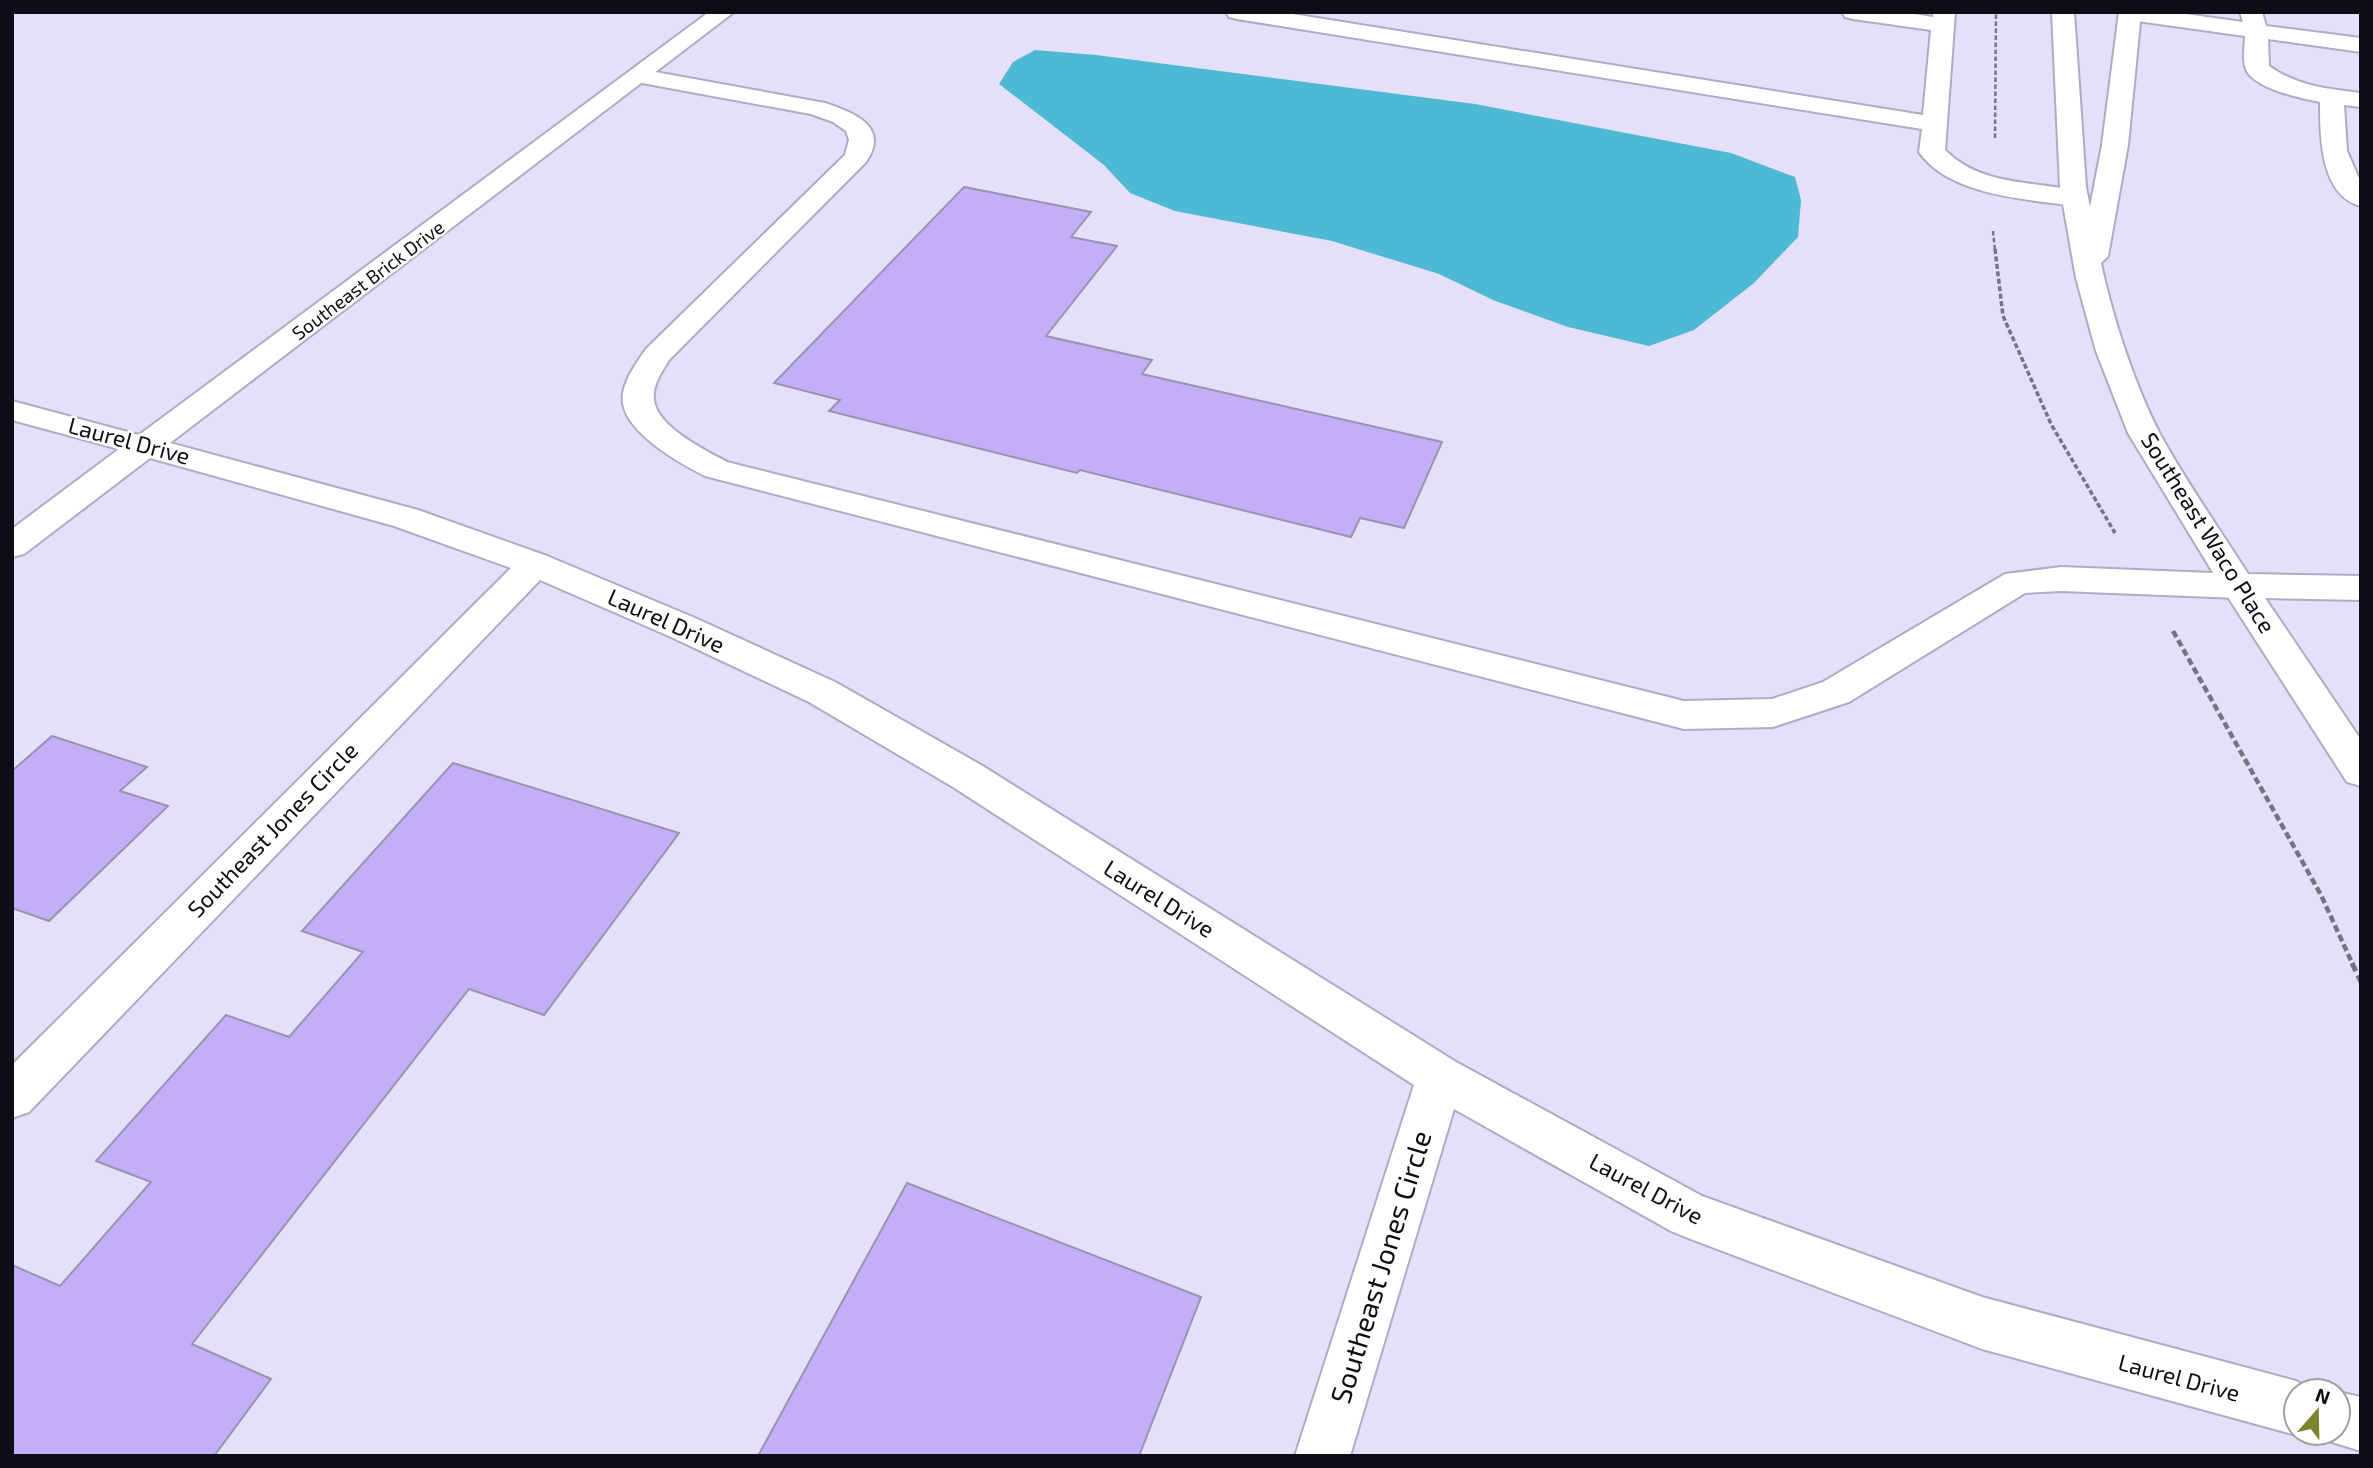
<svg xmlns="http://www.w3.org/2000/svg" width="2373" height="1468" font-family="'Exo 2',sans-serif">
  <rect width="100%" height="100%" fill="#e6dffa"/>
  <path fill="#4eb9d4" d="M1035,50L1096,55L1475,104L1731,153L1795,177L1801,200L1798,237L1754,283L1694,330L1649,346L1568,327L1493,300L1439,274L1332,241L1175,211L1130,193L1104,165L999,84L1013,62Z"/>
  <g fill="#c3aff9" stroke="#9993ad" stroke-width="2">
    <path d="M964,187L1091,212L1071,237L1117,246L1046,336L1152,360L1142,374L1442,442L1404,528L1360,518L1351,537L1080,470L1077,473L829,411L840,400L774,383Z"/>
    <path d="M52,736L147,767L120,791L168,806L49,921L12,908V771Z"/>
    <path d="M453,763L679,833L544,1015L469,989L192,1344L271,1379L214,1456H12V1265L60,1286L151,1182L96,1161L226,1015L289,1037L363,952L302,931Z"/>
    <path d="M907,1183L1201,1297L1139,1456H758Z"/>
  </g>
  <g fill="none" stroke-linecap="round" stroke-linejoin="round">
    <g stroke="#b1aac4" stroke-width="4">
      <g id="lane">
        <path d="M1226,12H1280L1923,115L1931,30L1853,19L1845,17L1842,12H1901L1933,17V12H1955L1945,150C1981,187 2037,181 2084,192L2088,198L2084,204L2075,206C2026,199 1950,196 1919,152L1922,129L1237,19L1229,17Z"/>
        <path d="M2171,12L2243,22L2240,12H2262L2266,26L2361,38V52L2268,39L2269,66C2297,86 2327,89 2361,93V107L2344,105L2347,151L2361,183V206C2320,196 2320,135 2320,102C2303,99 2252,88 2246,69C2242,60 2245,46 2245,36L2130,20L2122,18L2119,13Z"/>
        <path d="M639,69L825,103C852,112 891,126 866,162L669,360C662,372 652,385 654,400C657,427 705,450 727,462L1684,701L1772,699L1823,682L2005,574L2061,567L2238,574L2250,578L2256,586L2250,594L2238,598L2061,591L2025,593L1849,702L1773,727L1684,729L705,476C678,462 617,429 623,393C626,377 637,362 646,349L845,155L849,140L846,131L833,122L811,114L631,81L627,76L631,71Z"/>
      </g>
    </g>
    <g stroke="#b1aac4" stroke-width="4">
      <g id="street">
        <path d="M709,12H734L170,443L418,510L547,556L695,618L835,682L981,765L1456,1062L1702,1196L1982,1297L2296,1381L2316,1391H2296V1433H2301L2296,1435L1982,1349L1688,1238L1671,1231L1454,1109L1350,1456H1295L1414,1085L953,787L809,702L669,636L540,580L29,1112L12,1118V1065L511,568L394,526L150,458L24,554L12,557V529L119,449L12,420V401L139,435Z"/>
        <path d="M2052,12H2074L2086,187L2090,207L2102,145L2119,12H2141L2128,145L2108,256L2101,263C2112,316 2135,386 2160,434C2186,482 2219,528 2248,574L2361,576V600L2265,598L2361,740V786L2347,782L2226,594L2128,433L2096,351L2076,278L2060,187Z"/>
        <path d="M2338,1392L2361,1397V1451L2319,1438L2317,1433H2338Z"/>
      </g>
    </g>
    <g stroke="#777284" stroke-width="2.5" stroke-dasharray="4.5 2.5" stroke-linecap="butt">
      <path d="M1995,138L1996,12"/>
      <path d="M1993,231L1995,251"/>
    </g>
    <path stroke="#777284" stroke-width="3.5" stroke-dasharray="5 2.5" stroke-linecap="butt" d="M1995,249L2003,316L2051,424L2115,533"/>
    <path stroke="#777284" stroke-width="4.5" stroke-dasharray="7 3.5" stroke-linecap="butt" d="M2173,631L2321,895L2353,965"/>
    <path stroke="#777284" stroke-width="5" stroke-dasharray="9 4.5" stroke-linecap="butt" d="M2352,963L2361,982"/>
    <use href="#lane" fill="#fff" fill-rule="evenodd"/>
    <use href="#street" fill="#fff" fill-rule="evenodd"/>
  </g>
  <g text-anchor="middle" stroke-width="5" stroke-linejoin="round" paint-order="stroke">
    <g font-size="19" fill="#0e0c15" stroke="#fff">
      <text transform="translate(368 280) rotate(-37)" y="7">Southeast Brick Drive</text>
    </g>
    <g font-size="23" fill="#0e0c15" stroke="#fff">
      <text transform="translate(129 441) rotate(15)" y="8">Laurel Drive</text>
      <text transform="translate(2208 533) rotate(58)" y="8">Southeast Waco Place</text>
      <text transform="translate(666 621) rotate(24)" y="8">Laurel Drive</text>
      <text transform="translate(273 830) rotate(-46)" y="8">Southeast Jones Circle</text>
      <text transform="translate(1159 899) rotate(32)" y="8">Laurel Drive</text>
      <text transform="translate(1646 1189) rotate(28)" y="8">Laurel Drive</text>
      <text transform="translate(2179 1378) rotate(15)" y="8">Laurel Drive</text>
    </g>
    <g font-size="28" fill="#0e0c15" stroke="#fff">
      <text transform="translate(1381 1267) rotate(-73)" y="10">Southeast Jones Circle</text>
    </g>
  </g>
  <rect width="2373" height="1468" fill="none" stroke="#0e0c15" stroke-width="28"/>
  <g transform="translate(2317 1412) rotate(20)"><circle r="33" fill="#ffffff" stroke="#9f9ea1" stroke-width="2"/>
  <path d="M0-5L12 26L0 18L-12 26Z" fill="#7b832e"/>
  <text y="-10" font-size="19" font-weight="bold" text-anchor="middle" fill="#0e0c15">N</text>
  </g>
</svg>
